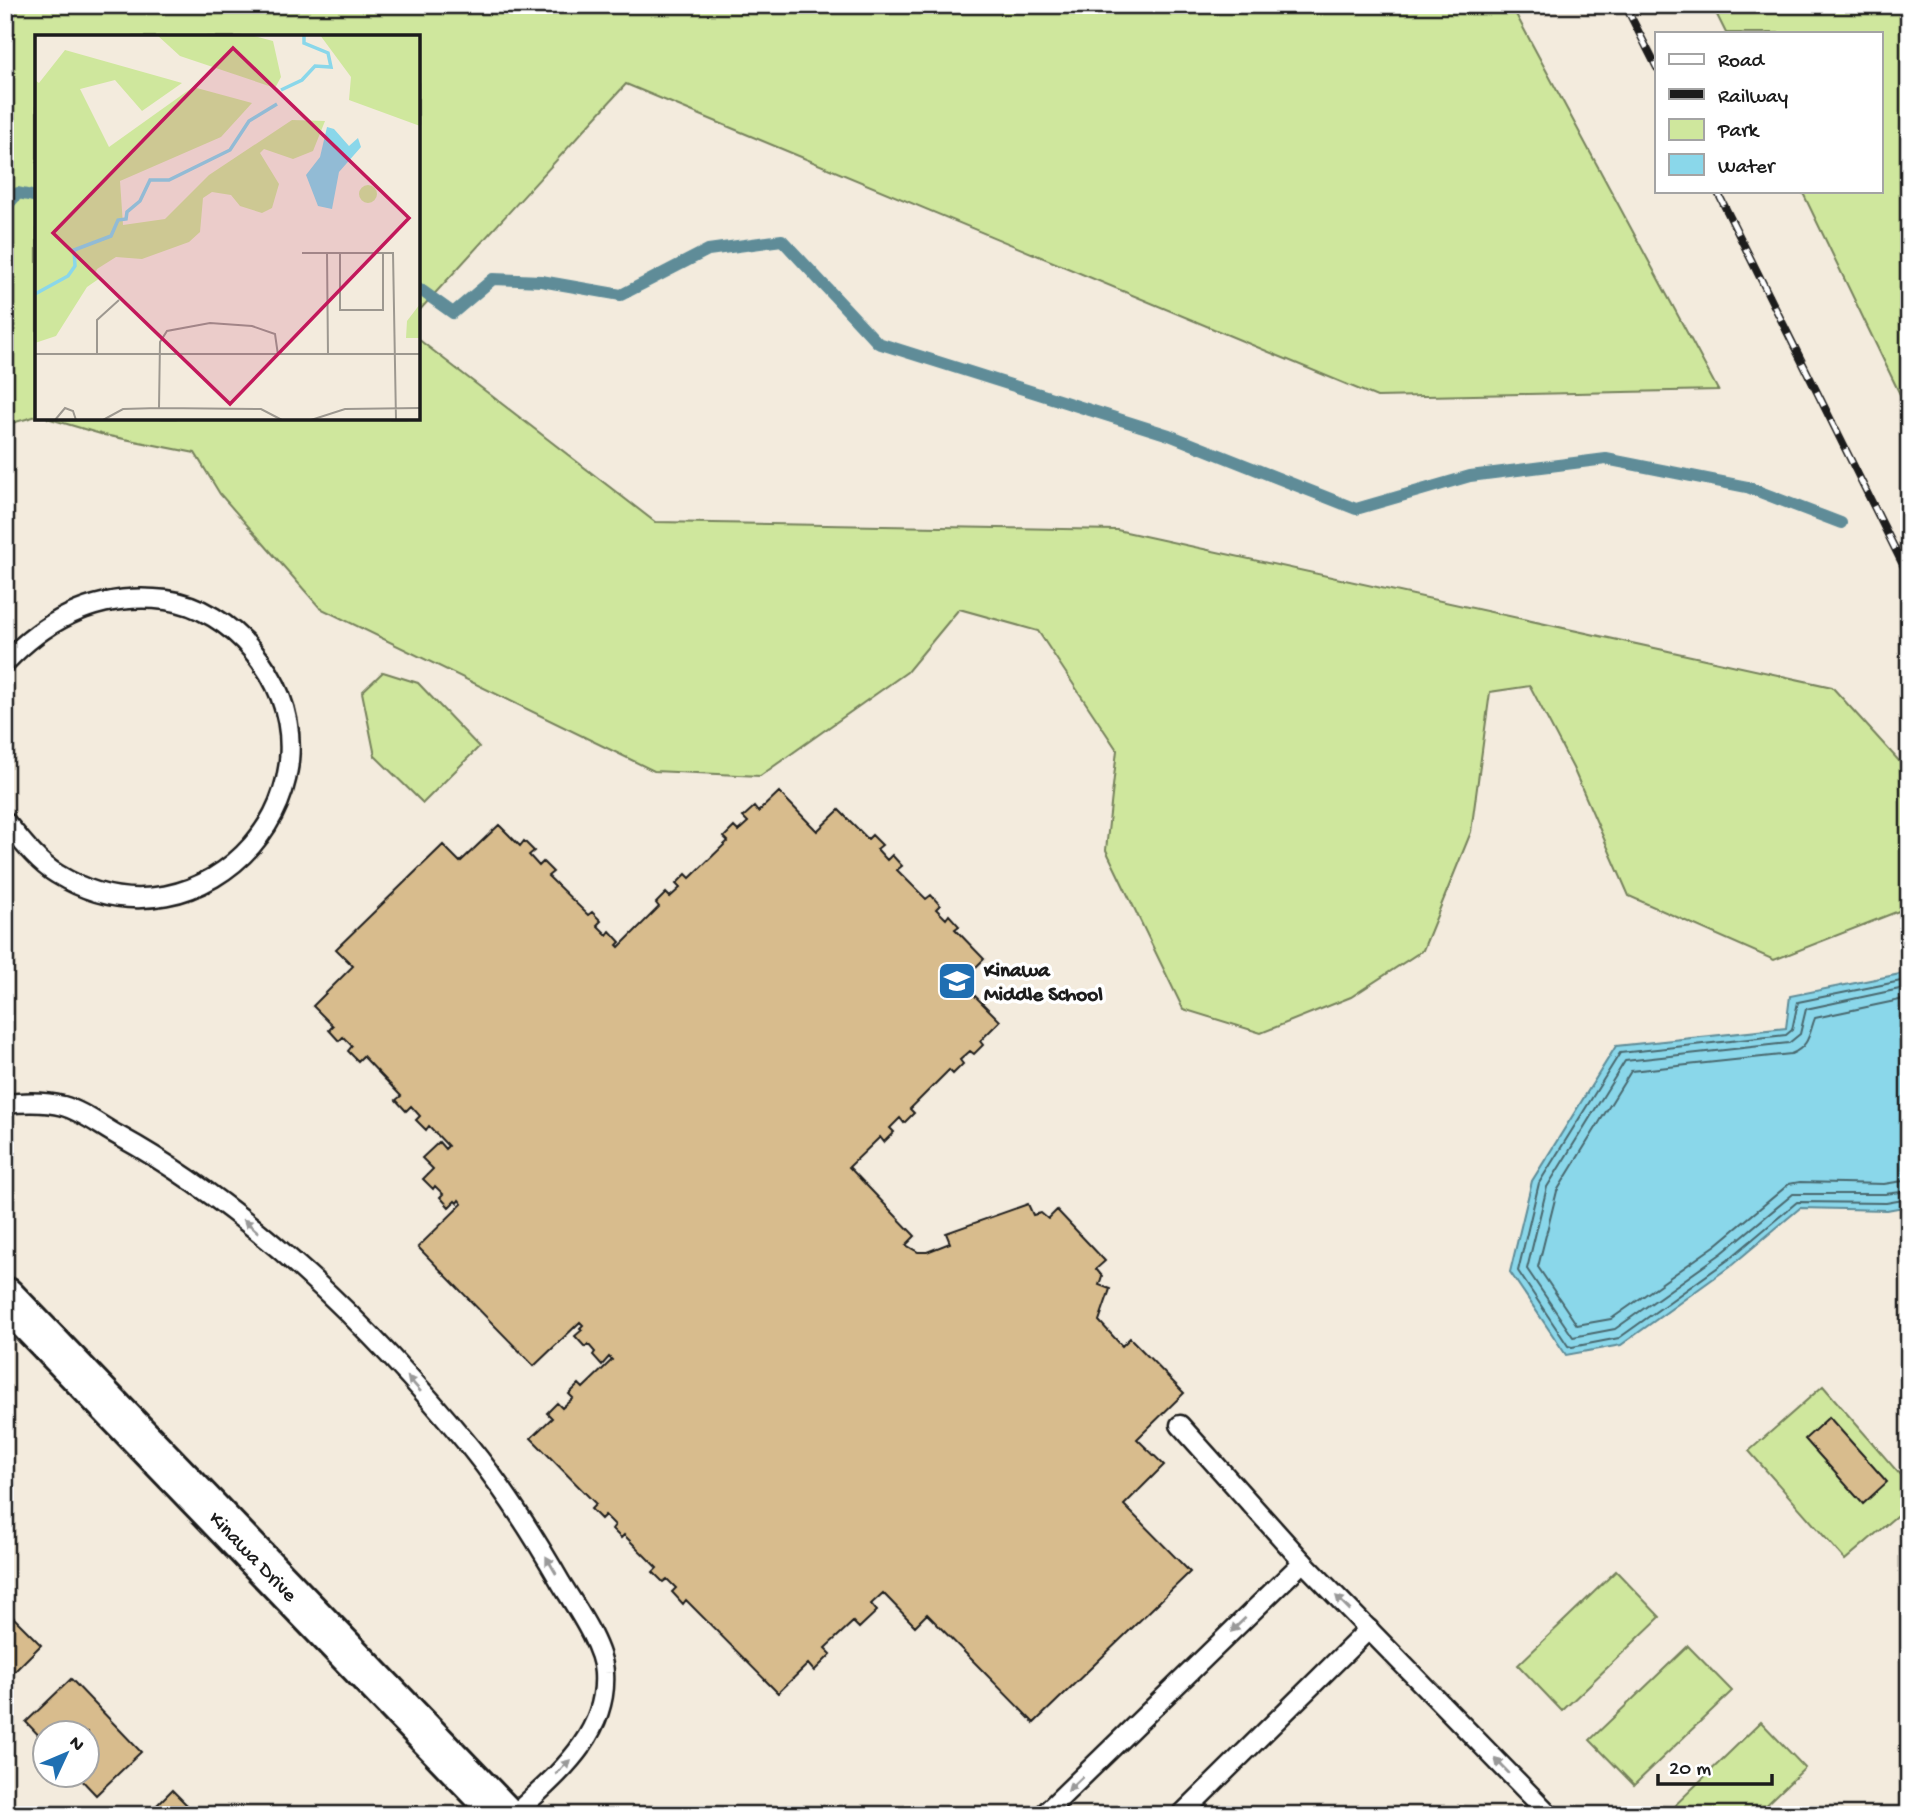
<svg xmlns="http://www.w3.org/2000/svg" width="1914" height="1820" font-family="'Gochi Hand',sans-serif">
  <rect width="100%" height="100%" fill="#f3ebdd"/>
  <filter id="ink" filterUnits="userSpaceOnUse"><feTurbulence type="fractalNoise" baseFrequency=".0143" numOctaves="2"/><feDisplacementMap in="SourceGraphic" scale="14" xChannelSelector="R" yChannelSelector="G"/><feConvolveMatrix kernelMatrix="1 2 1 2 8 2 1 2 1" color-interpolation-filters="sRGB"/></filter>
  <g filter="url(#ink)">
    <g fill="#cfe79d" stroke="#76825c" stroke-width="2">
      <path d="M5,5H1511L1718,390L1377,397L626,84L418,312V37H37V416L5,425Z"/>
      <path d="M1712,5H1909V413L1802,191H1881V33H1726Z"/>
      <path d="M418,339L655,522L1117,530L1832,687L1909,772V907L1774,960L1629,896L1573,768L1530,686L1490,692L1471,832L1423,950L1351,997L1261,1033L1183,1009L1106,850L1117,750L1038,631L959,609L907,672L760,776L654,771L320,608L220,494L195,453L104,435L47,418H418Z"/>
      <path d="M383,672L418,683L479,747L423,803L375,756L362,692Z"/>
      <path d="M1823,1386L1909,1485V1505L1845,1560L1749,1451Z"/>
      <path d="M1616,1571L1660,1617L1562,1711L1518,1665Z"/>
      <path d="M1688,1646L1732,1691L1634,1785L1590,1740Z"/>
      <path d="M1761,1722L1805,1768L1756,1815H1665Z"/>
    </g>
    <path fill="#8ad7ea" stroke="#5e8c98" stroke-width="2" d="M1909,963V1206L1887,1210L1800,1208L1732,1265L1621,1345L1566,1355L1510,1272L1532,1181L1616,1046L1786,1028L1790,996L1900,974Z"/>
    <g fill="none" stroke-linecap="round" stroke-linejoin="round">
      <g stroke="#48676e" stroke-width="2">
        <path d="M1909,974L1901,981L1798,1002L1792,1030L1786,1035L1620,1053L1539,1183L1518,1271L1568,1346L1572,1347L1619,1338L1728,1260L1797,1202L1886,1203L1909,1199"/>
        <path d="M1909,987L1806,1009L1800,1034L1789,1043L1625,1061L1547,1187L1527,1269L1573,1337L1615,1329L1722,1253L1793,1194H1885L1909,1191"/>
        <path d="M1909,998L1815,1018C1809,1033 1810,1046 1791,1054L1631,1071L1557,1191L1538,1267L1577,1325L1611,1319L1716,1245L1789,1184L1800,1182L1884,1184L1909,1180"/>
      </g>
      <g stroke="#5e8c98" stroke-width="12">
        <path d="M5,208L18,193L37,197"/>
        <path d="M418,288L453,313L493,279L541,281L621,295L708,250L782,240L878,343L1169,435L1356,509L1470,476L1606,459L1747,487L1841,523"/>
      </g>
    </g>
    <g fill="#d8bc8d" stroke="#1c1c1c" stroke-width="2">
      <path d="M779,792L817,831L839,810L868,839L872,835L882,845L877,849L887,860L892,855L902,866L897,870L926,899L931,895L940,905L936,909L946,919L949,915L959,926L955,929L984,959L961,982L1000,1021L980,1041L983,1045L974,1054L970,1051L960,1060L963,1064L953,1074L949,1070L910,1109L914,1113L904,1123L900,1118L890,1128L894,1132L884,1142L880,1137L849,1167L915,1236L906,1245L918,1252H927L950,1243L946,1233L1028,1204L1033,1215L1041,1213L1048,1219L1057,1210L1105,1261L1096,1269L1102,1276L1099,1285L1110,1289L1099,1321L1122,1346L1130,1338L1184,1393L1137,1439L1164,1465L1124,1505L1190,1572L1034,1723L927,1614L915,1626L883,1593L871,1604L877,1611L859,1628L853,1622L825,1648L831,1654L814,1671L808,1664L778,1693L686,1600L683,1604L672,1592L676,1588L667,1579L663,1582L653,1572L657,1568L624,1535L621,1538L612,1529L615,1525L605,1515L601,1519L591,1509L596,1504L531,1438L552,1418L547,1413L557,1403L562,1408L573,1398L569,1394L579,1384L583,1388L612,1360L609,1357L602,1365L593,1355L595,1352L588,1344L585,1347L575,1336L582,1330L580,1328L583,1325L580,1322L534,1366L418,1247L462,1204L459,1200L457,1203L455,1201L449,1207L440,1197L443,1194L435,1186L433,1189L423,1179L433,1169L422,1158L439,1142L445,1149L448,1146L429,1126L426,1130L416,1120L420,1116L411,1106L406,1111L396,1100L401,1096L363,1056L358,1061L348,1051L352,1046L343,1037L339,1041L329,1030L333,1026L313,1006L353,966L336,949L443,845L460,862L499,825L520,846L524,841L534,851L529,855L539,866L543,862L553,872L548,876L588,915L592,912L601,921L597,925L607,935L610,931L620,942L617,945L619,947L659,907L656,903L666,893L670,897L680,888L676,884L686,874L690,878L728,841L724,837L734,827L738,831L748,822L743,817L754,807L758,812Z"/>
      <path d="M1829,1417L1887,1482L1863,1504L1805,1439Z"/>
      <path d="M5,1609L41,1645L5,1681Z"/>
      <path d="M71,1679L141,1752L96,1795L76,1774H88V1732H46V1743L26,1722Z"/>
      <path d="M172,1790L197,1815H147Z"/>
    </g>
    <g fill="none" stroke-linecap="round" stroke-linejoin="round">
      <g stroke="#1c1c1c" stroke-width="23">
        <g id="service">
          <path d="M5,663C49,616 102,592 166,600C199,604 231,625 252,650C364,782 205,964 57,874C37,862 20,839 5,821"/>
          <path d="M5,1104C24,1102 44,1101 63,1106C82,1111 102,1127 119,1136C252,1209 374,1330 470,1447C504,1489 534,1536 561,1583C575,1606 603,1646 604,1673C608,1736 555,1776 514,1815"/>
          <path d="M1180,1425L1303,1562"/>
          <path d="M1043,1815L1303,1562L1550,1815"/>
          <path d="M1181,1815L1369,1629"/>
        </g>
      </g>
      <g stroke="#1c1c1c" stroke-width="44">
        <g id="tertiary">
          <path id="s1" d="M5,1297L504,1815"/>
        </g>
      </g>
      <use href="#service" stroke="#fff" stroke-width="18"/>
      <use href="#tertiary" stroke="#fff" stroke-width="38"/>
      <g stroke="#1c1c1c" stroke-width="8">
        <g id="rail">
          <path d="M1625,5L1657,68"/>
          <path d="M1717,191L1909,577"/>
        </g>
      </g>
      <use href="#rail" stroke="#fff" stroke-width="5" stroke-dasharray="16" stroke-linecap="butt"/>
    </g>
    <defs><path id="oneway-solid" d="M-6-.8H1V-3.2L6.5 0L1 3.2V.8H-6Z" transform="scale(1.75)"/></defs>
    <g fill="#999">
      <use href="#oneway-solid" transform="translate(251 1226) rotate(-139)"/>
      <use href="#oneway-solid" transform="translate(414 1384) rotate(-131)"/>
      <use href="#oneway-solid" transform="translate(551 1565) rotate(-120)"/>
      <use href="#oneway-solid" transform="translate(1343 1603) rotate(-135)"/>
      <use href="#oneway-solid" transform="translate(1238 1625) rotate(136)"/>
      <use href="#oneway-solid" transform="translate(1502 1766) rotate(-134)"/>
      <use href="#oneway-solid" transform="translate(563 1767) rotate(-45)"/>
      <use href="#oneway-solid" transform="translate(1075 1784) rotate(136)"/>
    </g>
  </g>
  <defs>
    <g id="school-square" transform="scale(2.0125)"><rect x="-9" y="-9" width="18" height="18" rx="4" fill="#1f6fb2" stroke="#fff"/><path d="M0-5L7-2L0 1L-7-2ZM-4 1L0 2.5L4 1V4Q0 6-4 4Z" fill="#fff"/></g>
  </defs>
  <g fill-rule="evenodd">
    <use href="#school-square" x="957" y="981"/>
  </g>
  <g text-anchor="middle" stroke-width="7" stroke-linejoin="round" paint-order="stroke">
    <g font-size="21" font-weight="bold" fill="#1c1c1c" stroke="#fff" text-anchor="start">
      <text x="984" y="976">Kinawa<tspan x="984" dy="24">Middle School</tspan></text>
    </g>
    <g font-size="21" fill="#1c1c1c" stroke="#fff">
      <text dy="7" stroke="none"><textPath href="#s1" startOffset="359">Kinawa Drive</textPath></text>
    </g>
  </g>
  <g transform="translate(35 35)">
    <rect width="385" height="385" fill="#f3ebdd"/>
    <path d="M122,0H215L238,6L246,42L240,53L145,21ZM285,0H385V91L314,65L316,42ZM30,15L147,48L107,76L80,45L45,54L74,112L158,52L217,68L186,102L85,146L88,190L130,184L174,140L257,85L290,86L278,116L258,124L229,114L225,118L244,149L237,173L227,178L205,171L196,160L177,157L168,163L165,197L154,207L107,224L81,222L62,234L60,239L65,243L52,252L21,301L0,308V45L4,48ZM324 159a9 9 0 1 1 18 0a9 9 0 1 1-18 0ZM385,269V303H371L372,286Z" fill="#cfe79d"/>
    <path d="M292,92L299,94L314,111L323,103L326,112L304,137L297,174L283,171L271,140L285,122Z" fill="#8ad7ea"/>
    <path fill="none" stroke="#8ad7ea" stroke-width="3.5" d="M246,55L267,45L280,31L296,32L293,18L269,8V0M0,259L33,241L40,231L39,215L76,201L83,185L91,184L92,177L105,166L115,145H134L195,115L214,86L242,69"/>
    <path fill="none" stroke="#9d9890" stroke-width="2" d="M267,218H292M305,218V275H348V218M0,319H385M62,319V285L84,265M293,320L292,218H358L361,385M124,373L125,307L132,296L175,288L217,291L240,299L243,320M20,385L30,373L38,376L41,385M68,385L88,374L124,373L226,374L247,385M276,385L310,374L385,373"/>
    <path fill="#c2185b" fill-opacity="0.15" stroke="#c2185b" stroke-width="3.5" d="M198,13L374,183L195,369L18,198Z"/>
    <rect width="385" height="385" fill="none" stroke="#1c1c1c" stroke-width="3.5"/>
  </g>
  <rect width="1914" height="1820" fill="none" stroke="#fff" stroke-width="28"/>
  <rect x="14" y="14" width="1886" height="1792" fill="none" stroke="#1c1c1c" stroke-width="2.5" filter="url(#ink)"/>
  <rect x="1655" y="32" width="228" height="161" fill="#ffffff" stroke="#a4a4a4" stroke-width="2"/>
  <rect x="1669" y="54" width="35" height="10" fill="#ffffff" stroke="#a4a4a4" stroke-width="2"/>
  <text x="1718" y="66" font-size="21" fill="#1c1c1c">Road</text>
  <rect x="1669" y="89" width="35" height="10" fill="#1c1c1c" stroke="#a4a4a4" stroke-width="2"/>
  <text x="1718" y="102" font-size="21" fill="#1c1c1c">Railway</text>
  <rect x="1669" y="119" width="35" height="21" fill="#cfe79d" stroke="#a4a4a4" stroke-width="2"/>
  <text x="1718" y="136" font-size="21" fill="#1c1c1c">Park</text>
  <rect x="1669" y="154" width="35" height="21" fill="#8ad7ea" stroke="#a4a4a4" stroke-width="2"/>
  <text x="1718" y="172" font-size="21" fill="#1c1c1c">Water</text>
  <g transform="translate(66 1754) rotate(46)"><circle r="33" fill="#ffffff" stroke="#a4a4a4" stroke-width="2"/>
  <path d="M0-5L12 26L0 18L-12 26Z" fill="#1f6fb2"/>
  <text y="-10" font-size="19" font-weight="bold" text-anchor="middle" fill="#1c1c1c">N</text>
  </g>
  <path d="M1658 1774v10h114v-10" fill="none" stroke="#1c1c1c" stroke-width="3.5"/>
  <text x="1669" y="1774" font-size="21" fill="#1c1c1c" stroke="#ffffff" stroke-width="5" paint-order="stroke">20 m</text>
</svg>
